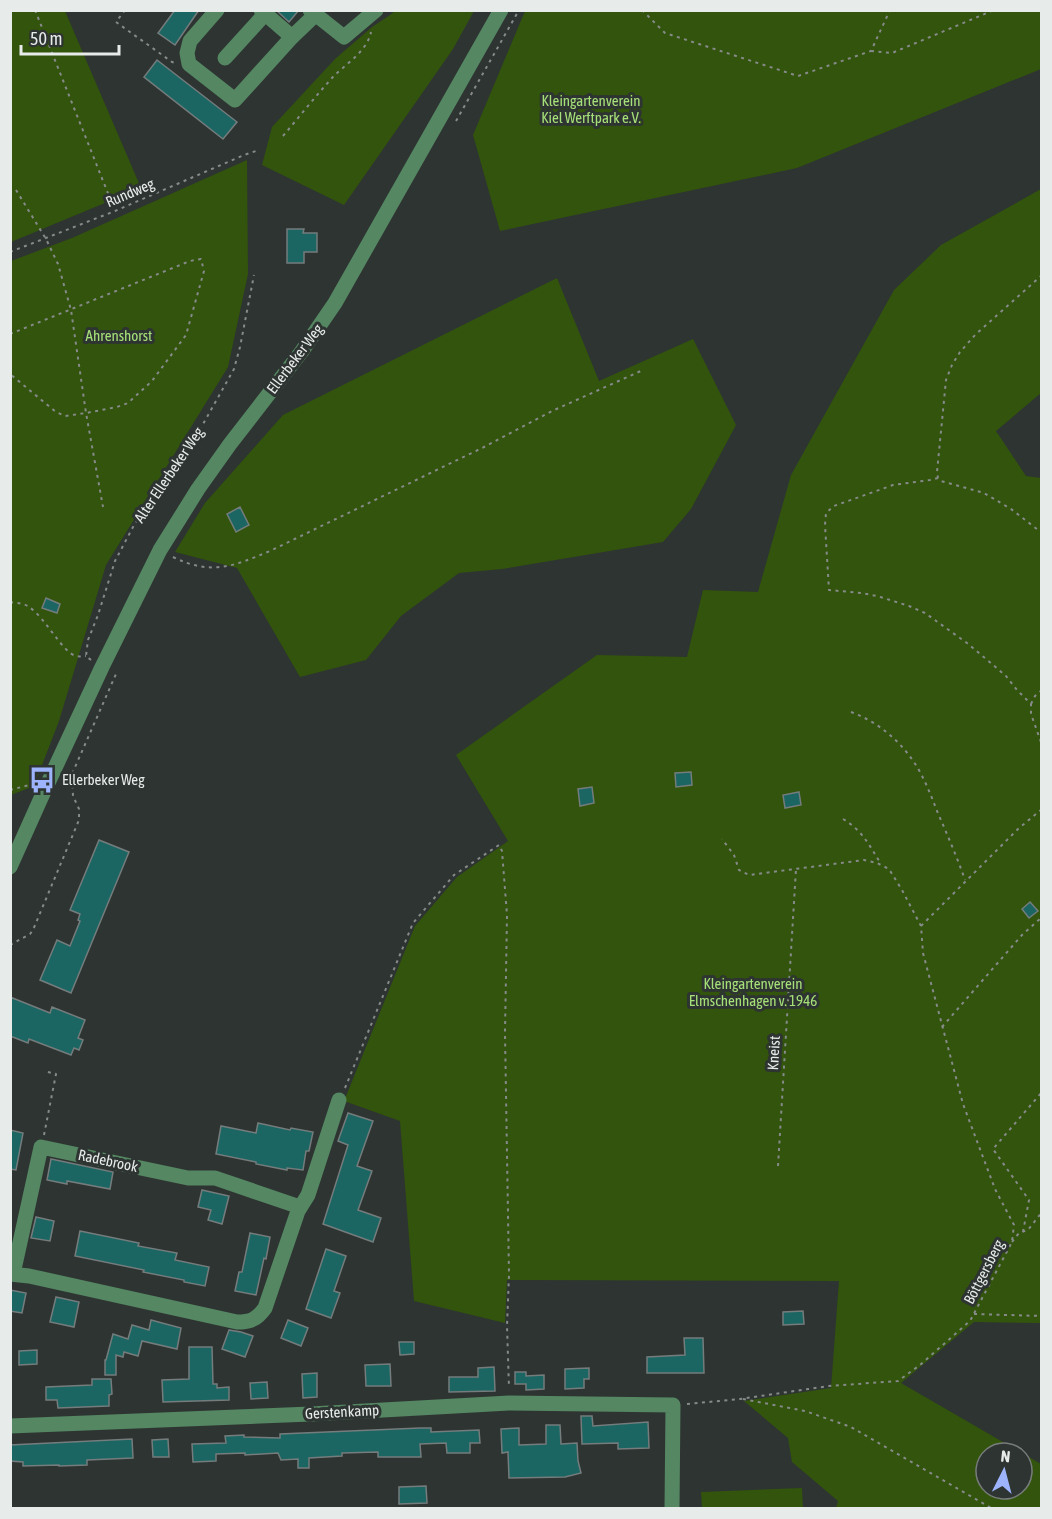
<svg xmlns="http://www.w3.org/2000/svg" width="1052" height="1519" font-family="'Asap Condensed',sans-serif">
  <rect width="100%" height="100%" fill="#2e3432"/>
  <g fill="#32540c" fill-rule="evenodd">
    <path d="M11,10L65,11L141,188L11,242Z"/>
    <path d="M396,10L474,11L453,49L344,205L262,165L272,127L335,59L372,27L390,15Z"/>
    <path d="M525,11H1041V69L797,168L500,231L473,135Z"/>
    <path d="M247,160L248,274L228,367L106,565L59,721L34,786L11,795V261L72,238Z"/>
    <path d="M1041,189V393L996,431L1026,476L1041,478V1323L974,1322L901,1383L1041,1464V1508H836L838,1501L792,1462L788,1438L744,1401L831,1388L839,1281L507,1280L505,1323L414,1301L400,1121L344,1101L415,926L457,877L508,841L456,755L597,655L687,657L703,590L758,592L791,475L894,290L941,245ZM986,1453H1022V1489H986Z"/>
    <path d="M557,278L599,381L693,339L736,425L691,509L663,542L502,569L459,573L401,616L366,660L300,677L237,568L175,552L205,503L283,415Z"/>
    <path d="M802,1488L803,1508H702L701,1492Z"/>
  </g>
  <g fill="#1b6663" stroke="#747c7c" stroke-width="1.5">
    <path d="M175,10H199L175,45L158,33Z"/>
    <path d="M276,10H299L289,22Z"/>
    <path d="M157,60L237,122L223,139L144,77Z"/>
    <path d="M287,229H304L303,233H317V252H304V263H287Z"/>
    <path d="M240,507L249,525L236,532L227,514Z"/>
    <path d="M46,598L60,604L57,613L42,608Z"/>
    <path d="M691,772L692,785L676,787L675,773Z"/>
    <path d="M592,787L594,803L580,806L578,789Z"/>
    <path d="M799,792L801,805L785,808L783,795Z"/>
    <path d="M99,840L129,852L71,993L40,980L57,940L70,946L80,921L78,920L80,914L70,910Z"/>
    <path d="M1030,902L1038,911L1029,918L1022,909Z"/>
    <path d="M10,997L50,1013L52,1007L85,1020L78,1038L83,1040L79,1050L74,1048L71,1055L29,1039L28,1043L10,1036Z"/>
    <path d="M348,1113L373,1121L357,1166L372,1171L358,1210L381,1218L373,1242L323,1224L348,1145L338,1141Z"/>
    <path d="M258,1123L290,1130L291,1128L313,1132L309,1151H306L303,1170L287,1168V1170L256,1164V1162L216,1154L221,1126L256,1133Z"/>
    <path d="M10,1130L23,1133L16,1170L10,1169Z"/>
    <path d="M51,1159L113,1172L110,1189L67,1181V1184L47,1180Z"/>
    <path d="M202,1190L229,1196L222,1224L208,1220L211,1210L198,1207Z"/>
    <path d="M36,1217L54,1221L50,1241L31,1238Z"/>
    <path d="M80,1231L139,1243L138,1246L177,1253L175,1260L209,1267L205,1286L184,1282V1280L143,1272L144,1270L75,1256Z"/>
    <path d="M250,1233L270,1237L266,1259L264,1258L256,1295L235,1291L239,1272H242Z"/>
    <path d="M326,1249L346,1256L334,1291L340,1293L331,1318L306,1309Z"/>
    <path d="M10,1290L26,1293L22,1313L10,1311Z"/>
    <path d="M56,1297L79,1302L74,1327L50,1322Z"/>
    <path d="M803,1311L804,1324L783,1325V1312Z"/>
    <path d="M151,1320L181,1328L177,1349L142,1341L138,1356L124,1352L123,1357L116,1355V1375H105V1360H106L113,1334L128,1339L132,1325L149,1330Z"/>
    <path d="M288,1320L308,1328L301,1346L281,1338Z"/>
    <path d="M229,1330L241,1332L253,1336L245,1357L222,1349Z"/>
    <path d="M684,1338H703L704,1373H647V1357L685,1355Z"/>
    <path d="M399,1342H414V1354L400,1355Z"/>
    <path d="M189,1347H212L213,1384H217V1388L229,1387V1400L163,1402L162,1380L189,1379Z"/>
    <path d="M37,1350V1364L19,1365V1351Z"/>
    <path d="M390,1364L391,1386H366L365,1365Z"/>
    <path d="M494,1367L495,1391L449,1392V1377H478V1368Z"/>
    <path d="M589,1368V1379H584V1388L565,1389V1369Z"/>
    <path d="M515,1372H526V1376L544,1375V1389L526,1390V1384H515Z"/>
    <path d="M317,1373V1397L303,1398L302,1374Z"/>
    <path d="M92,1379H111L112,1394L109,1395V1406L58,1408L57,1400H46V1387L92,1385Z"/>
    <path d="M267,1382L268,1398L251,1399L250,1383Z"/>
    <path d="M581,1416H592L593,1426L648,1422L649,1448L618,1449V1443L582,1444Z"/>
    <path d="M546,1425H560L561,1444L577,1443L578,1461L581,1473L565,1477L509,1478L508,1452L502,1453L501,1429L519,1428V1445L546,1444Z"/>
    <path d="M420,1428H431V1432L479,1430L480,1443H470V1453H447L446,1443L420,1444L421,1457H378V1452L342,1453V1456L309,1458V1468H298V1459L281,1460L278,1453L245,1455V1453L216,1454V1461L193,1462L192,1444L226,1443L225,1436L244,1435V1437L280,1438V1434Z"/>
    <path d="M132,1439L133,1458L87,1460V1465L59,1466V1465L23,1466V1462L10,1461V1445Z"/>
    <path d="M168,1439L169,1457H153L152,1440Z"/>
    <path d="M426,1486L427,1503L399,1504V1487Z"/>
  </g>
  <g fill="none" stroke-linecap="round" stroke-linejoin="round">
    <g stroke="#868b8a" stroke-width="2" stroke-dasharray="3 4.5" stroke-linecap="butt">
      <path d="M35,10L115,211"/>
      <path d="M125,10L116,22L172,62L176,63"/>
      <path d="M642,10L665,33L798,76L871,51L890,10"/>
      <path d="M871,51L892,53L994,10"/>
      <path d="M456,121L519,10"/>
      <path d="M283,136C299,117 315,97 332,78C345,64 367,52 371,32"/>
      <path d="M16,190L46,239L58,264L71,310L86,413L103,507"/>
      <path d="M10,252L115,211L244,155L256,151"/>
      <path d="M1042,275L975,335L960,352L952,365L946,380L937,472L938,478L941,481L984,493L1011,509L1042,533"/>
      <path d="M10,334L190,261L201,259L204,271L186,335L152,381L128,403L117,407L86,413L65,416L56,412L10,374"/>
      <path d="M938,478L930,480L893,485L834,506L826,513L825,525L829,590L861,593L877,596L909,606L925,613L967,643L992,664L1006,676L1017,690L1031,704V714L1042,745"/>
      <path d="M173,557C211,576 234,566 270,551L484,447L552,411L643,370"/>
      <path d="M10,602C17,603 24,603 29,607C45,617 62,652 76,656C80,657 83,656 86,656"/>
      <path d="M91,660L86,656L88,640L98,615L115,561L133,527L163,481L198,433L234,369L240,347L254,275"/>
      <path d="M1031,704L1035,696L1042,690"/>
      <path d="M851,712C881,723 905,745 920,772C927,785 932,798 937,811C947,834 957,857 965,880"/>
      <path d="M10,790L33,784"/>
      <path d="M843,819C863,831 869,845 881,864"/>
      <path d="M921,926L1018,829L1042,809"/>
      <path d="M10,945L30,934L33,930L79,820V809L73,796L72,774L116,674"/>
      <path d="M942,1027L1022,935L1042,917"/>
      <path d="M345,1088L413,923L454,875L499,845L502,851L507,915L505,1033L509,1275L507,1326L509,1388"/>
      <path d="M44,1135L56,1074L44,1071"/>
      <path d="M778,1166L796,869"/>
      <path d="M1023,1232L1029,1200L993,1149L1042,1092"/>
      <path d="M1012,1242L1019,1233L1028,1230L1042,1212"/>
      <path d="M974,1314L1042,1316"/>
      <path d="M743,1399L805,1411L851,1427L991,1508"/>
      <path d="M687,1404L740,1399L829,1386L898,1381L920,1365L970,1321L1012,1242L1014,1225L995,1189L963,1104L923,953L921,926L902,890L889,869L877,863L864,860L749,875L739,870L734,855L722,839"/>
    </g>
    <g stroke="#548762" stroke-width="15">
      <path d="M217,10L190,41L187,53L189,64L235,100L292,37L315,15"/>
      <path d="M261,10L292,37"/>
      <path d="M310,10L344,37L376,10"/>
      <path d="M225,58L265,14"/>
      <path d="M10,867L41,798L102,667L160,550L198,489L230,444L302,351L335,303L501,10"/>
      <path d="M10,1273L15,1265L41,1147L188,1178H215L300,1207"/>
      <path d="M10,1274L29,1276L237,1322C251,1322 257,1319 265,1308L298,1211L308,1195L339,1100"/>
      <path d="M10,1426L311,1414L509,1403L673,1405L672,1508"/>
    </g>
  </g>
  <defs>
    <g id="bus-bare" transform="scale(2.07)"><path d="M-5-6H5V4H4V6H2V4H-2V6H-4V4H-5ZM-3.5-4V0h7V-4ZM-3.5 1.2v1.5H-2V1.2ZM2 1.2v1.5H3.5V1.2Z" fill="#9db4fd" stroke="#2e3432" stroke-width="2.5" paint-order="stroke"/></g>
  </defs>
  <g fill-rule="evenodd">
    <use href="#bus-bare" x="42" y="780"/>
  </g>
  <g text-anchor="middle" stroke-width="6" stroke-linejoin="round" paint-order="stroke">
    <g font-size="15" fill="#a6e078" stroke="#2e3432">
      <text x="591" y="106">Kleingartenverein<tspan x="591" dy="17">Kiel Werftpark e.V.</tspan></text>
      <text x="119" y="341">Ahrenshorst</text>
      <text x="753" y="989">Kleingartenverein<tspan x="753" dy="17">Elmschenhagen v. 1946</tspan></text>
    </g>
    <g font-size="15" fill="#e7ebea" stroke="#2e3432">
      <text transform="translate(130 193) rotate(-23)" y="5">Rundweg</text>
      <text transform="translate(295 359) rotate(-53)" y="5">Ellerbeker Weg</text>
      <text transform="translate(169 475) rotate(-56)" y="5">Alter Ellerbeker Weg</text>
      <text transform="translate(774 1053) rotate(-87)" y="5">Kneist</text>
      <text transform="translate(108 1161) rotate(12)" y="5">Radebrook</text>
      <text transform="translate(984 1272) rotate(-63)" y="5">Böttgersberg</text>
      <text transform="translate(342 1412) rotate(-3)" y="5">Gerstenkamp</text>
    </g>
    <g font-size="15" fill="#e7ebea" stroke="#2e3432" text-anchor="start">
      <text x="62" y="785">Ellerbeker Weg</text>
    </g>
  </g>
  <rect width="1052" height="1519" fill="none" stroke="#e7ebea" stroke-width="24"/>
  <g transform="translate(1004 1471) rotate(6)"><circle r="28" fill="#2e3432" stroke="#787d7c" stroke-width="1.5"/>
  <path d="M0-4.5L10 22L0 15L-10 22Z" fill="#9db4fd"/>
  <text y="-9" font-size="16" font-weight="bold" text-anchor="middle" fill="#e7ebea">N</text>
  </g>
  <path d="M21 45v9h98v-9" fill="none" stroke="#e7ebea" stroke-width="3"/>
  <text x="30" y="45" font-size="18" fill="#e7ebea" stroke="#2e3432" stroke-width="4.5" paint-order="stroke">50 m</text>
</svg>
